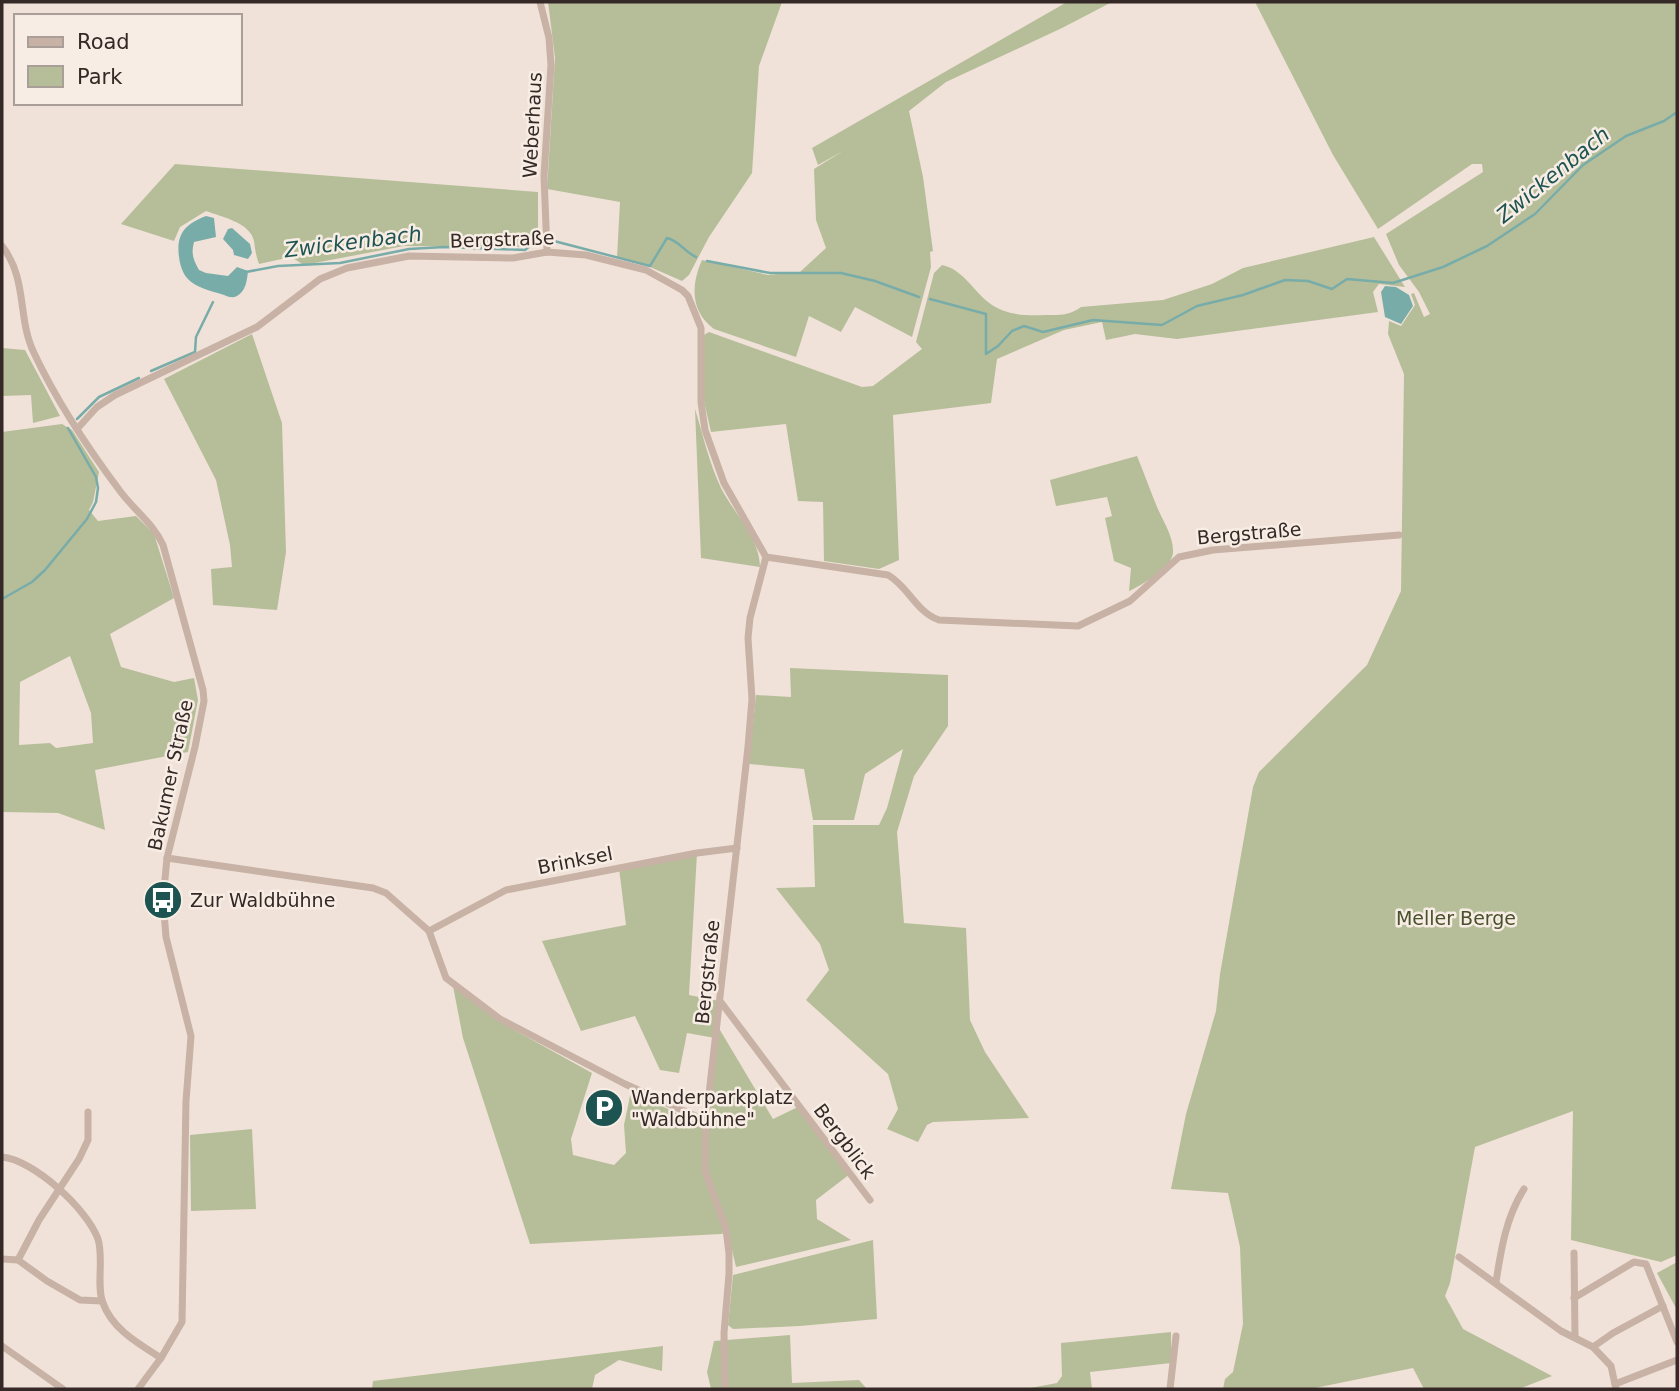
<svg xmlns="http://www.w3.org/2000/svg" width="1679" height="1391" font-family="'DejaVu Sans',sans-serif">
  <rect width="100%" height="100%" fill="#f0e2d8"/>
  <g fill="#b6be99" fill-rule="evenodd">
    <path d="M548,2H782L759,66L752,173L709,237L689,275L682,281L650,267L617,258L620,202L547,189L555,58Z"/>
    <path d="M1067,2H1112L1062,28L946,82L909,111L923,177L933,251L930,252L931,267L912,337L855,307L841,332L809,316L796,357L714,329C690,311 691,285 702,260L768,275L800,272L826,248L816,220L814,169L843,151L818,165L812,148Z"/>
    <path d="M1255,2H1677V1255L1661,1262L1571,1240L1573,1111L1475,1147L1450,1283L1445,1296L1463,1329L1552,1376L1519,1389H1424L1413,1368L1310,1389H1223L1225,1379L1233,1372L1243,1324L1240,1247L1228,1193L1171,1189L1186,1114L1216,1011L1220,974L1253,787L1259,772L1367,665L1401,591L1404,374L1388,334L1389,321L1401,326L1415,305L1411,294L1414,293L1424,317L1430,314L1419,292L1399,265L1386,234L1483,172L1482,164H1472L1378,229L1333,155Z"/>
    <path d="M175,164L538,192V236L524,247L404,246L304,265L291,257L259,264C256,256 255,249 254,241C250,222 221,217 206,211L180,227L174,241L121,224Z"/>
    <path d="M1374,237L1405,287L1379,284L1373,292L1378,312L1177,339L1135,334L1106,340L1102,322L1064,330L997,359L991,403L893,415L899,560L879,569L824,561L823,502L798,501L786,424L711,432L704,401V335L709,332L862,387L873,386L922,349L916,342L934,273L942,265C962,269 973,290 988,302C1004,315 1025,316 1045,315C1059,315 1069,316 1081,307L1163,300L1212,284L1243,268Z"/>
    <path d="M252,334L282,423L286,552L277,610L213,605L211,569L232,567L230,545L216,480L164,379Z"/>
    <path d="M2,348L25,350L60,416L33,423L31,395L2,396Z"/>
    <path d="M695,409C703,435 709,463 721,488C733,512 760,538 760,567L701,558Z"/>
    <path d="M62,424L72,430L99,472L93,502L89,510L98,521L136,516L154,534L174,598L110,634L121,667L174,682L194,678L198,700L188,752L95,770L105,830L58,813L2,812V432ZM70,656L91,713L93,743L56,748L50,743L19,745L20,682Z"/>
    <path d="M1137,456C1144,473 1150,490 1157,507C1163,521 1174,537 1173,553C1172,567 1141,586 1129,591L1131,568L1114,561L1105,518L1112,516L1107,497L1056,506L1050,480Z"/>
    <path d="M790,668L948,675V726L914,776L897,832L904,923L966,928L970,1020L985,1052L1029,1118L933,1122L927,1125L918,1142L887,1129L898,1109L888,1074L806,1000L829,970L820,944L776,888L815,887L813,825H879L887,808L903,749L865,774L854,820H813L804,769L749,764L756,695L791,697Z"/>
    <path d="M697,853L689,995L719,1001L717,1025L773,1119L798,1107L850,1174L816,1200L817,1219L851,1240L736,1267L728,1232L721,1234L530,1244L463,1038L453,986L498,1021L592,1073L571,1139L573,1155L614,1165L626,1153L624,1125L631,1091L703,1126H710L715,1038L687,1033L679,1073L660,1070L635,1016L581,1031L542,941L626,925L619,868Z"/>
    <path d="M252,1129L256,1209L191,1211L190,1135Z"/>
    <path d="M873,1240L877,1319L800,1326L733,1329L728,1325L733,1275Z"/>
    <path d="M1677,1262V1310L1657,1273Z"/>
    <path d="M1171,1332V1363L1090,1372L1092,1389H1025L1057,1383L1062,1376L1061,1343Z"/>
    <path d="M790,1335L792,1383L859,1380L867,1389H711L707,1372L714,1341Z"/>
    <path d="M663,1346L662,1371L619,1360L595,1375L592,1389H372L373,1381Z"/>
  </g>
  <g fill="#78aca9">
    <path d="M206,216L214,218L216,237L194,242C191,254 193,259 199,270L206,273L228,276L237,267L248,271C247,280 246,291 237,296C232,299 227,296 221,294C210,291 195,287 187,278C182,272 180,264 179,257C176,234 185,224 206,216Z"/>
    <path d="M232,228L250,244L252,253L248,259L234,255L233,250L223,239L228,229Z"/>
    <path d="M1385,286L1396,287L1409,295L1413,306L1401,324L1385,317L1381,292Z"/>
  </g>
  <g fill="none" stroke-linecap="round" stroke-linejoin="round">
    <g stroke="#78aca9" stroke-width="2.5">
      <path d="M554,241L650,266L667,238C678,240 685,252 696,257"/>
      <path d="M707,261L770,273H841L875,281L919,297"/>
      <path d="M246,272L278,266L340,263L409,249L444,247L525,250L537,240"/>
      <path d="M930,299L986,314V354L998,346L1012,331L1024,326L1043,332L1093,320L1162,325L1197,306L1243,295L1285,280L1308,281L1332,289L1347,279L1393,283L1443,267L1487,246L1535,214L1583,165L1626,136L1664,121L1677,112"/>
      <path d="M151,371L195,352L196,337L213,302"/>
      <path d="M77,419L99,397L139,378"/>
      <path d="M2,599L32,582L45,570L87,519L96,502L98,488L96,477L68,428"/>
    </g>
    <g stroke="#c8b1a5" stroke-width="7">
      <path d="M540,2L549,38L551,65L544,176L547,252"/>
      <path d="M2,246C28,279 17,318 34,353C57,402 87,447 120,491C134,510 153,523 163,545L203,690L204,701L195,747L167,858L163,900L166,937L191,1036L186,1101L182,1322L161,1358L138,1389"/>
      <path d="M77,429L97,407L115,395L257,327L320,279L347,268L409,256L513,258L547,252L586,255L646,270L682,290L688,296L701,328V402L705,430L724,483L766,557L750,618L748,638L752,699L748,747L706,1121L705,1171L726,1229L729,1253V1274L724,1333L725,1389"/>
      <path d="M766,557L888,575C908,586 916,612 939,620L1078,626L1130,601L1179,557L1213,550L1399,535"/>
      <path d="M167,858L373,888L386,893L429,931L446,978L500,1019L625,1084L706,1121"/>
      <path d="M429,931L506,890L697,853L737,848"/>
      <path d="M720,1001L870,1200"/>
      <path d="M2,1157C34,1160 87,1209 98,1239C104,1258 96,1286 103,1303C112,1329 139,1344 161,1358"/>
      <path d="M1574,1253L1575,1336"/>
      <path d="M1459,1257L1561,1331L1593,1347L1611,1366L1616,1389"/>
      <path d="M2,1259L18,1260L47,1281L80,1300L102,1301"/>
      <path d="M18,1260L39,1220L79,1159L88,1140V1112"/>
      <path d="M1496,1282C1501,1250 1506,1217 1524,1189"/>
      <path d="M1574,1298L1634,1262L1646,1264L1677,1342"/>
      <path d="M2,1346L63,1389"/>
      <path d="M1593,1347L1613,1333L1663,1306"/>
      <path d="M1615,1384L1677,1360"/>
      <path d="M1170,1389L1176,1336"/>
    </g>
  </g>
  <defs>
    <g id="bus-disc" transform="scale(2.0125)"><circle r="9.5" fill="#1d5451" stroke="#f8ede4"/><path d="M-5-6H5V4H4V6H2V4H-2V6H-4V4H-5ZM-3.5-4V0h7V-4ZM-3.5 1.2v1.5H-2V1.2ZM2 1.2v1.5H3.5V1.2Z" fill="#fff"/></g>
    <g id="parking-disc" transform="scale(2.0125)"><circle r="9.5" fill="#1d5451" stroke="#f8ede4"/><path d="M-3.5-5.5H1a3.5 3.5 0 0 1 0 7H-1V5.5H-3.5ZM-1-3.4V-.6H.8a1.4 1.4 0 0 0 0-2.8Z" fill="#fff"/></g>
  </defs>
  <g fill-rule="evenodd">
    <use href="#bus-disc" x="163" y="900"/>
    <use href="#parking-disc" x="604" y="1108"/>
  </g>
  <g text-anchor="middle" stroke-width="5" stroke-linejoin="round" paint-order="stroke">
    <g font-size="19" fill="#342926" stroke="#f8ede4">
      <text transform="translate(532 125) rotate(-87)" y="7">Weberhaus</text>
      <text transform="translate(502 239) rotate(-2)" y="7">Bergstraße</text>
      <text transform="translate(1249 533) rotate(-5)" y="7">Bergstraße</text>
      <text transform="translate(170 775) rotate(-78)" y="7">Bakumer Straße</text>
      <text transform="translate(575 860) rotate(-11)" y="7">Brinksel</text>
      <text transform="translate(707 972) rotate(-84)" y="7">Bergstraße</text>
      <text transform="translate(845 1141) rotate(53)" y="7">Bergblick</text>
    </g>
    <g font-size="19" fill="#342926" stroke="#f8ede4" text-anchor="start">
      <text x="190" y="907">Zur Waldbühne</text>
      <text x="631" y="1104">Wanderparkplatz<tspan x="631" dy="22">"Waldbühne"</tspan></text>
    </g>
    <g font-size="19" fill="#47512b" stroke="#f8ede4">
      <text x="1456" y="925">Meller Berge</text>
    </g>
    <g font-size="21" font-style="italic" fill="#1d5451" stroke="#f8ede4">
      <text transform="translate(1553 175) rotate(-39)" y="7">Zwickenbach</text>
      <text transform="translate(353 242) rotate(-7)" y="7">Zwickenbach</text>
    </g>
  </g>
  <rect width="1679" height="1391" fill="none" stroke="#342926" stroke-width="7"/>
  <rect x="14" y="14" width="228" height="91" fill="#f8ede4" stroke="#aa9f98" stroke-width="2"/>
  <rect x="28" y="37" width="35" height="10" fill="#c8b1a5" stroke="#aa9f98" stroke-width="2"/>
  <text x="77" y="49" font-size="21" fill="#342926">Road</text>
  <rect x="28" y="66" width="35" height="21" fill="#b6be99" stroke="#aa9f98" stroke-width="2"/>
  <text x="77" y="84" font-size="21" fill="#342926">Park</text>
</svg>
